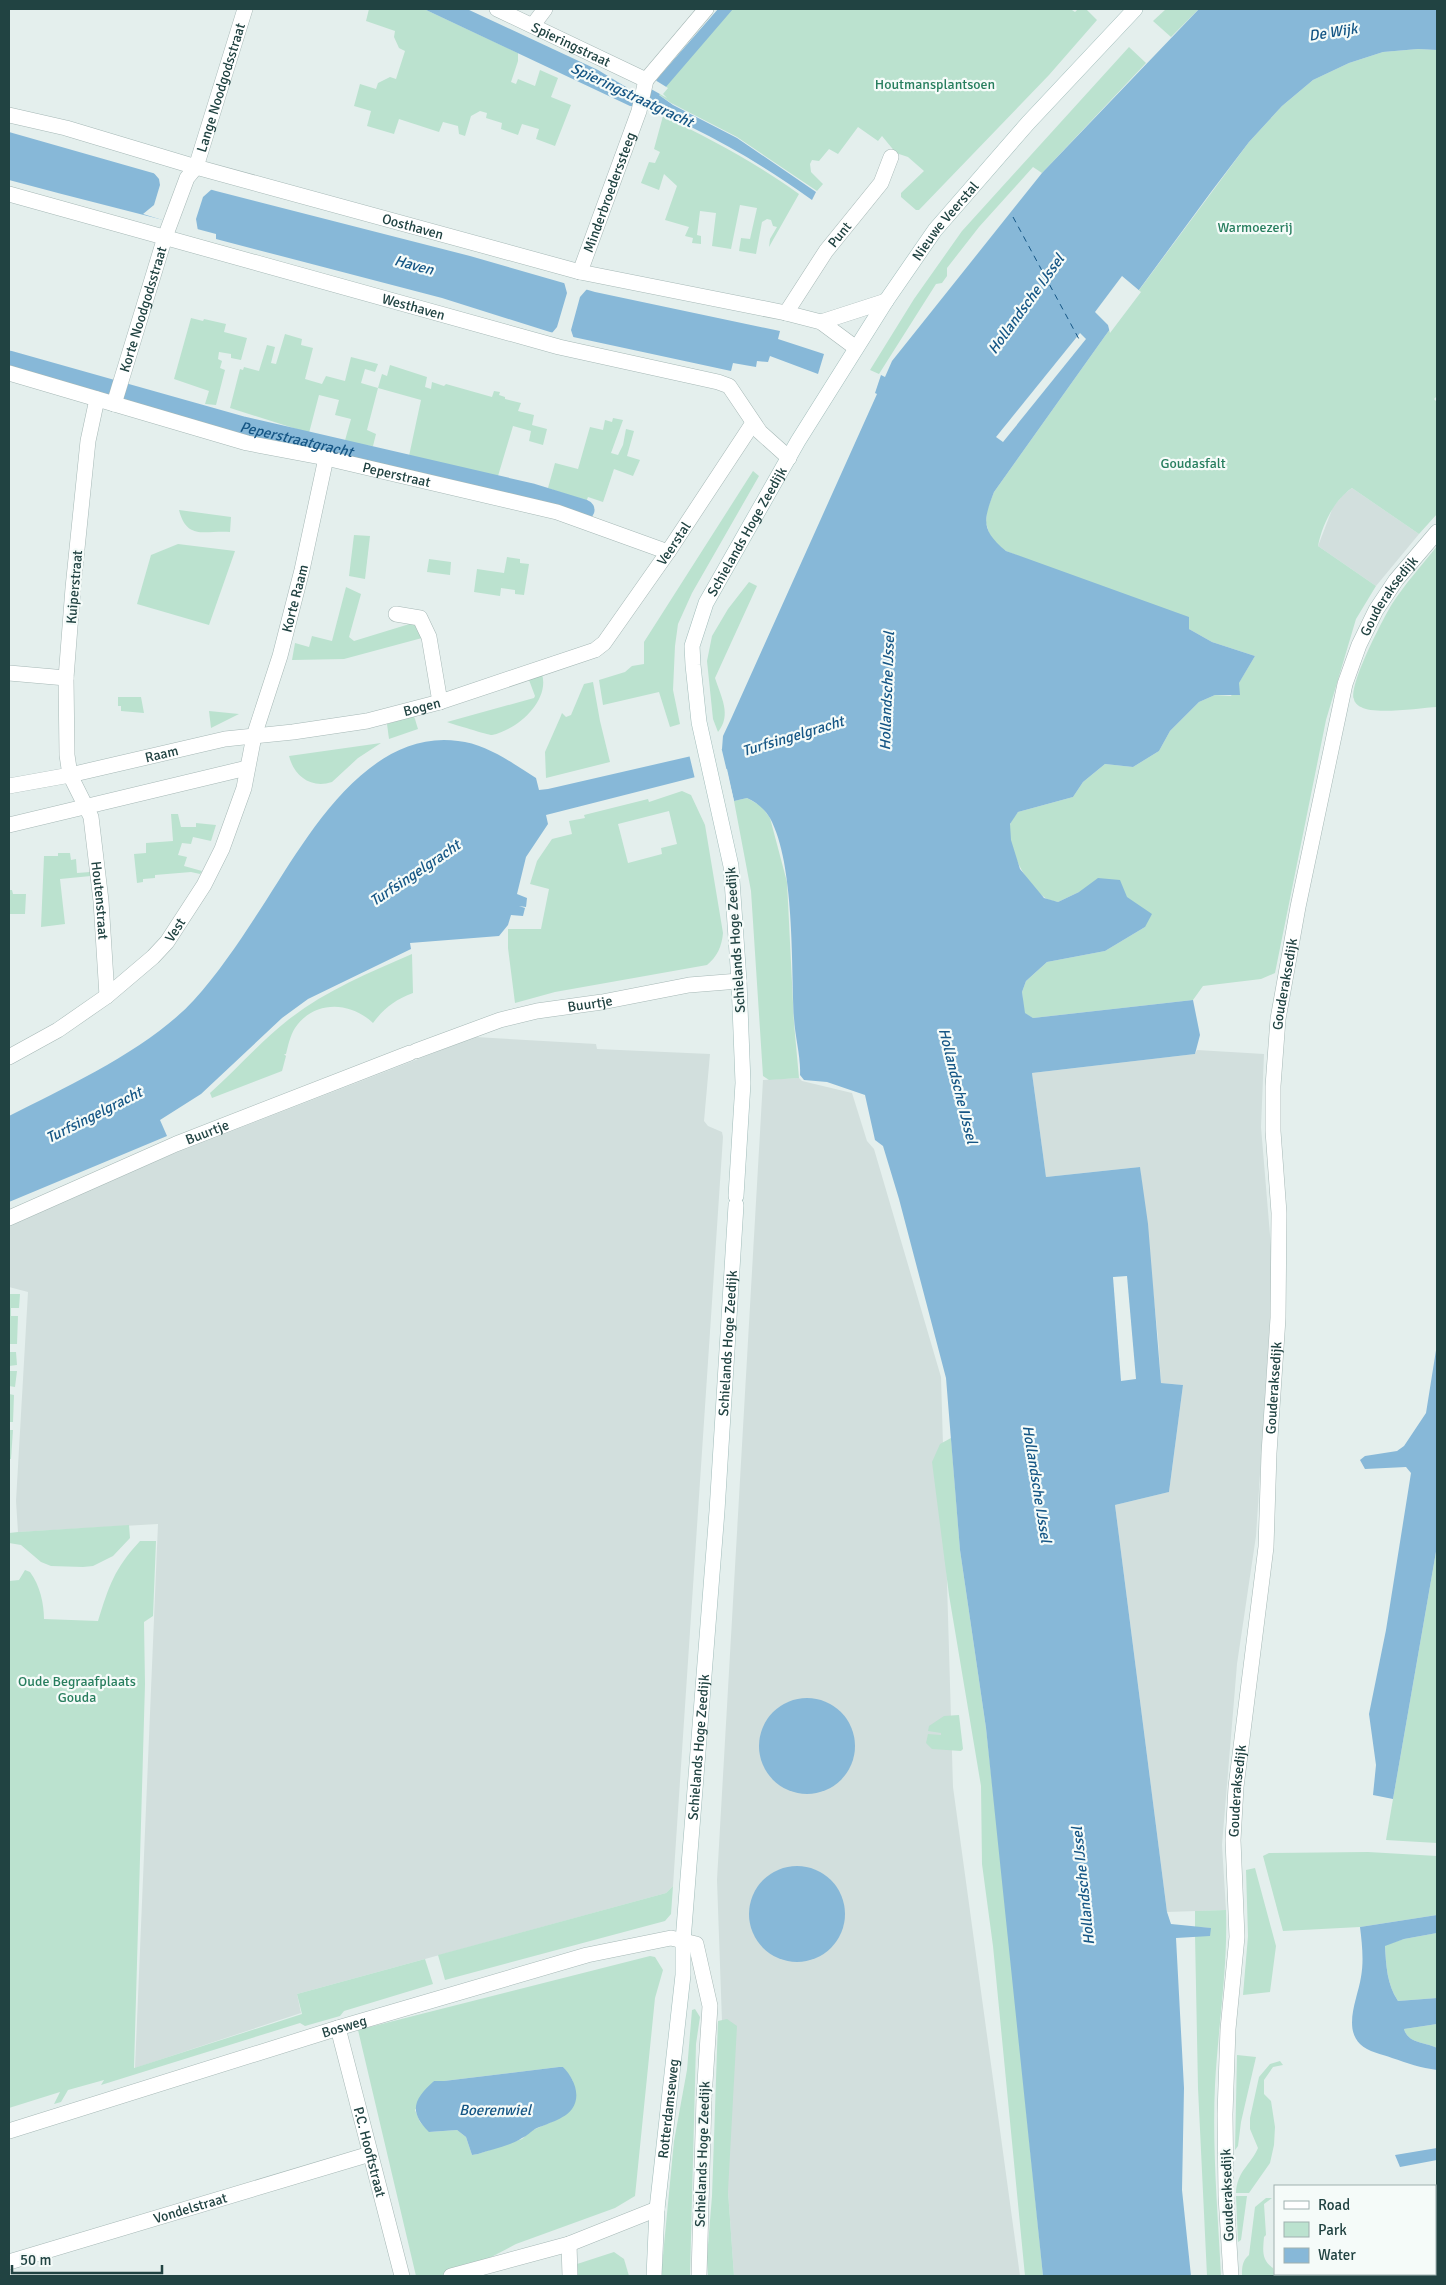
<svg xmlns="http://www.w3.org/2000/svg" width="1446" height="2285" font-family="Signika,sans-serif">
  <rect width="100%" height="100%" fill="#e4efed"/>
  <g fill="#d2dfdd">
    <path d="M1352,488L1419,534L1376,586L1318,546L1333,507L1343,495Z"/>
    <path d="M475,1037L596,1044L597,1049L710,1054L704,1121L708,1126L722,1132L723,1137L673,1886L666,1893L297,1994L301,2013L135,2068L158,1524L18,1532L16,1501L28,1292L9,1287V1226L129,1171Z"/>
    <path d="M1197,1050L1264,1054L1261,1127L1273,1271L1256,1536L1237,1664L1222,1845L1226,1910L1167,1912L1115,1505L1169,1492L1183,1385L1161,1383L1158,1338L1140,1167L1046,1177L1032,1073L1195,1054Z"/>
    <path d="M799,1078L802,1081L852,1093L867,1141L874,1149L941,1377L953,1787L1020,2276H734L728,2191L717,1880L763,1080Z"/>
  </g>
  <g fill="#bbe2cf" fill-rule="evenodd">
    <path d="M369,9H424L518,53V61L511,82L516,84L518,79L535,86L540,70L558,78L551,97L571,105L555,146L536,139L539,129L522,124L518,135L501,129L502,123L486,118L487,113L480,111L471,116L465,136L459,134L458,126L443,122L439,132L399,119L394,134L367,126L371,111L354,106L360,84L376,89L378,83L390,77L396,79L405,51L399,48L394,37L395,31L366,21Z"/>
    <path d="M719,9H1059L1072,10L1075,12L1078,9H1086L1097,20L1049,75L919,210H916L901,197V193L924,171L908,157L896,153L882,136L878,141L858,127L838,154L829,149L819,161L812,160L810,164L811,172L823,184L817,191L737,137L671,103L652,90Z"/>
    <path d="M1166,9H1199L1171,37L1153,21Z"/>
    <path d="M1129,47L1146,63L1042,173L1033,167L979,227L947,268V276L942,283L936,284L879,374L870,370L914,299L962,231Z"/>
    <path d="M1418,49L1437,50V396L1434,399L1437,402V514L1419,534L1352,488C1334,500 1322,525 1318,546L1376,586L1356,619L1326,720L1275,973L1261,979L1203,986L1193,1000L1033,1018L1024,1013L1022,992L1026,981L1047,962L1105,951L1145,927L1079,892L1058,902C1054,901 1047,900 1044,897C1026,884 1006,847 1010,825C1011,821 1015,816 1018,812L1073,797L1083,782L1105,764L1133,767L1159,751L1170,731L1199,702L1215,695L1231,696L1255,656L1212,642L1189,629L1055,570L1006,551L991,539L986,523L987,510L994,492L1105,336L1249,142L1282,106L1313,80L1349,63L1383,52Z"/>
    <path d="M663,116C711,139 756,163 799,194L769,247L770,239L777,227L773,226L771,220L767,219L762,222L756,254L739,251L741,238L750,239L757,208L740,205L731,249L712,246L716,213L700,211L697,235L701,236V244L692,243L693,238L685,236L689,227L665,220L677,186L664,174L659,190L641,183L649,162L655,163L660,152L654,149Z"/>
    <path d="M191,318L203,321L204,319L226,324L224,332L247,338L241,360L231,358V354L219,352L218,359L222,361L220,368L225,370L216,405L205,404L209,391L174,379Z"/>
    <path d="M285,334L302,339L301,345L313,348L305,379L322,384L326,376L345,381L351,357L378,364L375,372L365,369L361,383L378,388L382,374L387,376L390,365L427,377L425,387L431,389L432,382L444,386L446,384L492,397L494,391L500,392L499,395L505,397V399L521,403L518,411L534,415L532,425L547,429L543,445L529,441L531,431L513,426L498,476L409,456L421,400L378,388L367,430L376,434L373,446L344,444L351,419L335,415L339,400L319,395L309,433L230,408L240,369L243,370L244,367L259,371L267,345L275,347L271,363L276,364Z"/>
    <path d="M613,418L623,420L611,453L618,455L623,445L626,429L634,431L627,456L640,460L633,476L614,469L603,502L588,497L586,502L548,488L555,463L578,469L590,427L603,430L605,420L612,422Z"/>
    <path d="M753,471L759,476L692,593L678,624L675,646L673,690L680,724L670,727L659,692L603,705L599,680L625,672L632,666L644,664V642Z"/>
    <path d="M179,510L231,517L230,532C205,530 187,541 179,510Z"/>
    <path d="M354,535L370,536L365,579L349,576Z"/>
    <path d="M178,544L235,551L209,625L137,604L151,555Z"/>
    <path d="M1437,546V707C1420,708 1374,715 1361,707C1358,706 1354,702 1354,699C1349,684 1383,619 1392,604C1405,584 1422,565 1437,546Z"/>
    <path d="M507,557L520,559V563L529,564L524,595L515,594V590L501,588L500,596L474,592L477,569L504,573Z"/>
    <path d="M429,559L451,562L450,575L427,572Z"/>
    <path d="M749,582L757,586L715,678C721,697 732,715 718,732L713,719L707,661L712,636L728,609Z"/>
    <path d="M346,587L361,594L349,637L354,641L416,622L422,638L344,659L292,660L295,643L309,647L312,636L332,641Z"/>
    <path d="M542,674C550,701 517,730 492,735C488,735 453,724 447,722L534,698L535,696L529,680L530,678Z"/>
    <path d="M593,682L600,721L610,762L546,778L545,752L560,718L562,713L566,717L571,715L584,684Z"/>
    <path d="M118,697H141L144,713L121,711V706H118Z"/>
    <path d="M209,711L239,714L211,728Z"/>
    <path d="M414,716L418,729L389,739L387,724Z"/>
    <path d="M381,743L358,758L332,782C311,789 294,776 289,756Z"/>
    <path d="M682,791L691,795L705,825L723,933C722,946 717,957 707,965L555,992L515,1003L508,948V929H541L549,889L530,884L537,861L552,839L572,834L569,821L585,818L584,815L648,799L649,802ZM669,811L677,844L661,848L662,854L628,863L618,824Z"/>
    <path d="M747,798L761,806L770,818L787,882L794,1023L799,1078L769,1080L763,1076L751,891L734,801Z"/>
    <path d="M171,814H178L181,827H196V823L216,825L211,841L193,837L191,844L182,843L178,855L187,857L184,866L202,871L200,874L191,872L155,875V878L143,879V882L137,883L134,854L146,853V843L173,841Z"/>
    <path d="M58,853H70L71,860L76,859L77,873L90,872L91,876L60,879L65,924L41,927L44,856H58Z"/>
    <path d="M9,890H12L13,894H26L25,914H9Z"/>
    <path d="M412,954L413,993C395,1000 385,1007 373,1023C350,1001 314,1000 295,1028C290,1036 288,1046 286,1054H284L286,1056L282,1071L212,1098L210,1093C236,1070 260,1042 288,1020C325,991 368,973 412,954Z"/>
    <path d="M9,1294H20L19,1308H11V1316H18L17,1344H10L9,1352H16L17,1365L9,1366Z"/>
    <path d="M9,1371H17L15,1387L9,1386Z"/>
    <path d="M9,1394L14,1395L13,1422H9Z"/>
    <path d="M9,1430H13L11,1459H9Z"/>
    <path d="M951,1438L960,1550L986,1728L1006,1907L1043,2276H1025L993,1946L982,1864L981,1786L949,1595L932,1462L940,1444Z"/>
    <path d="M129,1525L130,1538L113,1556L93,1566L83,1567L51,1566L41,1562L21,1545L9,1543V1533L18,1532Z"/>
    <path d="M140,1541H156L153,1616L144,1622L145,1684L134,2068L302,2014L297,1994L425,1959L433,1984L344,2011L340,2016L305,2026L300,2023L101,2085L104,2080L68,2090L61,2102L54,2104L60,2092L9,2108V1581L19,1580L25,1570L30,1572C40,1585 44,1604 44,1619L98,1621C109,1586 114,1569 140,1541Z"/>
    <path d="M1437,1546V1843L1386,1840L1393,1799Z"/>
    <path d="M959,1715L963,1749L961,1751L932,1749L926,1743L928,1734L941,1735V1733L928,1731L929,1726L944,1716Z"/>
    <path d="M1368,1852L1437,1856V1915L1360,1927L1283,1931L1263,1856L1269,1853Z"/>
    <path d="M1255,1868L1276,1946L1270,1992L1243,1995L1248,1936L1246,1870Z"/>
    <path d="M673,1886L671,1914L665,1921L445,1980L438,1955L666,1893Z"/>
    <path d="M1226,1910C1228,1969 1218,2027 1215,2085C1212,2149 1218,2213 1221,2276H1207L1198,2088L1195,1935L1210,1936V1928L1195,1927V1911Z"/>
    <path d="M1437,1933V1998L1398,2001C1387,1985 1386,1965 1385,1945L1404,1939Z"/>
    <path d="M650,1956L655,1957L663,1970L655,1998L635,2196L615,2208L516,2244L455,2276H416L358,2030ZM559,2067H563L573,2081L560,2118L531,2131L522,2139L478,2154L472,2155L466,2137L457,2130L430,2132L420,2122L415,2110L434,2081H444Z"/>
    <path d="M695,2009L700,2017L696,2044L690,2276H661L674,2141L687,2070L692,2010Z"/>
    <path d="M727,2019L737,2026L728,2191L734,2276H708L707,2257L712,2196L718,2021Z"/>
    <path d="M1437,2024V2048C1426,2042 1408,2044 1404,2029Z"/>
    <path d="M1237,2055L1256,2057L1241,2122L1238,2146L1235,2150Z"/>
    <path d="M1280,2061L1283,2065L1273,2067L1264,2080V2094L1271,2101L1275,2127L1274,2145L1270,2163L1249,2193H1236C1237,2171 1250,2166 1258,2148L1250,2129V2118L1259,2077L1270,2064Z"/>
    <path d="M1236,2196H1247L1241,2240L1238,2242Z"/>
    <path d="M1266,2198H1272L1264,2204L1266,2235L1264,2237C1263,2250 1261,2260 1273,2268L1274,2276H1242C1242,2267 1242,2261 1249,2255L1255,2207Z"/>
    <path d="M614,2252L624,2259L629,2276H569L574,2265Z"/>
  </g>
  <g fill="#87b8d8">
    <path d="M424,9H467L598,70L631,90L649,95L657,79L718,9H733L659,95L673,105L737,138L816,192L812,200C773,172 734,148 691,127C670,118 652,108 630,106Z"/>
    <path d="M1199,9H1437V50L1418,49L1383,52L1349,63L1313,80L1282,106L1249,142L1211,192L1105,336L994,492C983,521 981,530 1006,551L1189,617V629L1212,642L1255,656L1239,683L1240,695H1215L1199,702L1170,731L1159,751L1133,767L1105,764L1083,782L1073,797L1018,812L1010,824L1011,840L1020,869L1044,898L1058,902L1079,892L1098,878L1120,880L1127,897L1152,914L1145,927L1105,951L1047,962L1026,981L1022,992L1025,1013L1033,1018L1193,1000L1200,1035L1195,1054L1032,1073L1046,1177L1140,1167L1148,1224L1161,1383L1183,1385L1169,1492L1115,1505L1167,1912L1171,1924L1211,1928L1210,1936L1176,1938L1184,2088L1182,2190L1191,2276H1043L986,1728L960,1550L946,1378L899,1199L883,1146L875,1140L865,1095L827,1082L804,1080L800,1075C801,1057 795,1037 794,1018C791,963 795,865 770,818C764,808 757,803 747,798L734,801L727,769L546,815L548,824L526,857L517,894L527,898L526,907L519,906L525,908L523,916L511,915L508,925L499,936L410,943L411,949L308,999L282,1018L201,1094L160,1120L167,1136L9,1202V1116C68,1086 149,1049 194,1000C222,969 245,933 267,899C308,835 368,729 458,741C487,744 512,763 536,778L539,790L548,789L722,749L723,736L731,719L877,394L875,393L881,375L885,377L892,361L1042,173Z"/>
    <path d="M9,132L216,191L470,256L595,292L780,331L778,339L824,354L818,374L770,356L768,362L757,361L756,367L733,363L731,371L550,332L442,298L216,239V234C147,215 78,199 9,180Z"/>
    <path d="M1437,1344V1546L1393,1799L1373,1795L1376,1765L1369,1714L1386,1630L1411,1473L1406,1467L1365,1469L1360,1460L1365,1456L1397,1451L1404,1446L1426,1413Z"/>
    <circle cx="807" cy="1746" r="48"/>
    <circle cx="797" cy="1914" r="48"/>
    <path d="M1437,1915V1933L1404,1939L1385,1946C1386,1965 1387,1985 1398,2001L1437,1998V2024L1404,2029C1408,2044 1426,2042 1437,2048V2070C1421,2068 1407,2063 1392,2058C1382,2054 1368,2052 1360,2044C1343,2027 1358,1997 1361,1977C1364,1961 1362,1943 1360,1927Z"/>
    <path d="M559,2067H563C573,2077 582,2095 572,2109C565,2119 546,2124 535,2129C530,2132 527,2136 522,2138C510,2146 492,2149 478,2154L472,2155L466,2137L457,2130L429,2132C408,2111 414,2099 434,2081H444Z"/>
    <path d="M1437,2148V2160L1400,2167L1395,2155Z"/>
  </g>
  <g fill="#e4efed">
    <path d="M655,80L668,88L663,94L667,98L651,89Z"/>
    <path d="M153,172L212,189L203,197L196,219L198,231L143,214L154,205L160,185L159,179Z"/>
    <path d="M1122,276L1141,292L1110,333L1108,325L1095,312Z"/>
    <path d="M564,282L587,289L580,297L571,330L574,339L552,333L557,327L567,293Z"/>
    <path d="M1080,333L1086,339L1003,442L996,437Z"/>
    <path d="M720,742L734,801L732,802L725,772L695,779L689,754L720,747Z"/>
    <path d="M1127,1276L1136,1379L1121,1381L1113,1277Z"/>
  </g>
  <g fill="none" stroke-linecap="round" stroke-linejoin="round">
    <path stroke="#87b8d8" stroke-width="21" id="s1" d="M9,361L243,427L532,494L584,510"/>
    <path stroke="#155685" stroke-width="1" stroke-dasharray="6 5" stroke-linecap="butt" d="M1013,217L1080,341"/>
    <g stroke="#a6b8b6" stroke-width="16">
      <g id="minor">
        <path id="s2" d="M497,9L646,80"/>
        <path d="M533,25L545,9"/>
        <path id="s3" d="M9,115L66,128L196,167L580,272L786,313L821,322L856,348"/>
        <path id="s4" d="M9,194L559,347L718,382L729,386L760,432L789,458"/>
        <path id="s5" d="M580,272L639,111L646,80L706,9"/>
        <path id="s6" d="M786,313L826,251L881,183L891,157"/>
        <path d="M821,322L886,301"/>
        <path id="s7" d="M9,373L247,443L326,458L557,512L668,552"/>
        <path id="s8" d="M97,399L88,441L73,588L66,678L67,755L70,775L91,817L101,901L107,996"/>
        <path id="s9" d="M114,404L165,237L187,178L196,167L245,9"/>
        <path d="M396,614L420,618L429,637L440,702"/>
        <path d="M9,673L66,678"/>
        <path id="s10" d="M9,786L70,775L225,739L293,732L367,721L440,702L595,650L604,643L668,552L753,423"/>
        <path d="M9,825L247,768"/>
        <path id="s11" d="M416,1051L500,1020L537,1011L602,1002L689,985L739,981"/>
        <path id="s12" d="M9,1057L58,1030L107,996L153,957L167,942L204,885L222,849L244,788L254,736L280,656L302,570L326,458"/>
        <path id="s13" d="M9,1218L176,1144L410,1053"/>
        <path id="s14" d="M338,2028L402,2276"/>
        <path id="s15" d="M9,2131L338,2028L587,1955L671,1938L696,1944L710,2006L704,2098L699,2276"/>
        <path d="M569,2244L570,2276"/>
        <path id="s16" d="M9,2262L370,2154"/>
        <path d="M451,2276L569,2244L657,2209"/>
        <path id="s17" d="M1231,2276L1226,2196L1225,2114L1228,2029L1237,1937L1233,1840L1236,1787L1266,1547L1269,1453L1278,1318L1279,1213L1273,1131V1086L1278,1019L1298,907L1345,684L1359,645L1376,610L1396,580L1437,532"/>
      </g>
    </g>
    <g stroke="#a1bcba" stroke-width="16">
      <g id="secondary">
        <path id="s18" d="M736,1196L743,1083L739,981L731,866L699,722L693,665L692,646L706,603L798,441L886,301L935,230L1028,123L1135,9"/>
        <path id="s19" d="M654,2276L657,2209L683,1975V1941L717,1511L736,1205"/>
      </g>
    </g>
    <use href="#minor" stroke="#fff" stroke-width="15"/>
    <use href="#secondary" stroke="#fff" stroke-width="15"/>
  </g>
  <g text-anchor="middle" stroke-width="4.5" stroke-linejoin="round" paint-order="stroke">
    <g font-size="14" fill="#214342" stroke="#f5fbf9">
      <text dy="5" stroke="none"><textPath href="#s2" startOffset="82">Spieringstraat</textPath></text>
      <text dy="5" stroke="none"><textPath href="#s9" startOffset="335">Lange Noodgodsstraat</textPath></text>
      <text dy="5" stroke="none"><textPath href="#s5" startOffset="85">Minderbroederssteeg</textPath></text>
      <text dy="5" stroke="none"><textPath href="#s18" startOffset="1051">Nieuwe Veerstal</textPath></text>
      <text dy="5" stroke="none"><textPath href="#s3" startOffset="419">Oosthaven</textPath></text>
      <text dy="5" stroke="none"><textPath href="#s6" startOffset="95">Punt</textPath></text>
      <text dy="5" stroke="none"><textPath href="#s4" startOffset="420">Westhaven</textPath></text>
      <text dy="5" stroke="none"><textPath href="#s9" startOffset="99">Korte Noodgodsstraat</textPath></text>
      <text dy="5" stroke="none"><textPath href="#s7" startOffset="401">Peperstraat</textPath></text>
      <text dy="5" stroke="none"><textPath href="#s18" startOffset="682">Schielands Hoge Zeedijk</textPath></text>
      <text dy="5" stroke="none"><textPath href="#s10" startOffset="736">Veerstal</textPath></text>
      <text transform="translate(74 587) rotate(-85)" y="5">Kuiperstraat</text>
      <text dy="5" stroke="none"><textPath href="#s17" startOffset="1701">Gouderaksedijk</textPath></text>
      <text dy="5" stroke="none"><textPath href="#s12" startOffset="566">Korte Raam</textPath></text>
      <text dy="5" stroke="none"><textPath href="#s10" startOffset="421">Bogen</textPath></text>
      <text dy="5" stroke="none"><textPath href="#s10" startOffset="156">Raam</textPath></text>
      <text dy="5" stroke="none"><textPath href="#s8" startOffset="509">Houtenstraat</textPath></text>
      <text dy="5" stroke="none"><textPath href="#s12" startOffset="211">Vest</textPath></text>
      <text transform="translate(735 940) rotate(-94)" y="5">Schielands Hoge Zeedijk</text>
      <text dy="5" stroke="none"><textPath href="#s17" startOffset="1296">Gouderaksedijk</textPath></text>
      <text dy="5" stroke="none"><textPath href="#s11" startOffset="181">Buurtje</textPath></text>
      <text dy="5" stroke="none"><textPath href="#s13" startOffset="216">Buurtje</textPath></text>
      <text dy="5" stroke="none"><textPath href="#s19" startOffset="936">Schielands Hoge Zeedijk</textPath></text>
      <text dy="5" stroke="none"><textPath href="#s17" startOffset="891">Gouderaksedijk</textPath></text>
      <text dy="5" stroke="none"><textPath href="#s19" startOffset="531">Schielands Hoge Zeedijk</textPath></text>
      <text dy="5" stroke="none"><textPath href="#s17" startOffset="486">Gouderaksedijk</textPath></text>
      <text dy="5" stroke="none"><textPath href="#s15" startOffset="351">Bosweg</textPath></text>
      <text dy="5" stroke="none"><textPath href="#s19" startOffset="168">Rotterdamseweg</textPath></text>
      <text dy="5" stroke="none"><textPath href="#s14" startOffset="128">P.C. Hooftstraat</textPath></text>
      <text transform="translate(702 2154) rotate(-88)" y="5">Schielands Hoge Zeedijk</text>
      <text transform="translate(1227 2195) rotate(-92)" y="5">Gouderaksedijk</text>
      <text dy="5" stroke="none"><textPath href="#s16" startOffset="189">Vondelstraat</textPath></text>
    </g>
    <g font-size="14" fill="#277e5e" stroke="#f5fbf9">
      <text x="935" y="89">Houtmansplantsoen</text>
      <text x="1255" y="232">Warmoezerij</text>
      <text x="1193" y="468">Goudasfalt</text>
      <text x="77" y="1686">Oude Begraafplaats<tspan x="77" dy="16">Gouda</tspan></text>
    </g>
    <g font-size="15" font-style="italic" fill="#155685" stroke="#f5fbf9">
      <text transform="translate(1333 32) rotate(-9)" y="5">De Wijk</text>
      <text transform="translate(632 95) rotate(25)" y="5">Spieringstraatgracht</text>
      <text transform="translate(414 265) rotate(15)" y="5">Haven</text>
      <text transform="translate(1026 304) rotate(-54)" y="5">Hollandsche IJssel</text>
      <text dy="5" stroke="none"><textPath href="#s1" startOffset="298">Peperstraatgracht</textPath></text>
      <text transform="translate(887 691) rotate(-88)" y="5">Hollandsche IJssel</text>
      <text transform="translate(793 736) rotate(-17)" y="5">Turfsingelgracht</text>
      <text transform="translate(415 873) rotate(-34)" y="5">Turfsingelgracht</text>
      <text transform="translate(958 1086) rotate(76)" y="5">Hollandsche IJssel</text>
      <text transform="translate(94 1115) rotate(-27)" y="5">Turfsingelgracht</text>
      <text transform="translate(1037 1484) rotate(81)" y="5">Hollandsche IJssel</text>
      <text transform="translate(1083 1886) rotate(-96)" y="5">Hollandsche IJssel</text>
      <text x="495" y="2115">Boerenwiel</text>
    </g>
  </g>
  <rect width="1446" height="2285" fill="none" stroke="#214342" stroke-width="20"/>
  <rect x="1274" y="2185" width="162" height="90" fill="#f5fbf9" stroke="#a0b1b0"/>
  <rect x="1284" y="2201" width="25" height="8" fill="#ffffff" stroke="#a0b1b0"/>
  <text x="1318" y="2210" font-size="15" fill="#214342">Road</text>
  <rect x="1284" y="2222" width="25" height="15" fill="#bbe2cf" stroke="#a0b1b0"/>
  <text x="1318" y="2235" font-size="15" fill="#214342">Park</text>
  <rect x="1284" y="2248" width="25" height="15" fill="#87b8d8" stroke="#a0b1b0"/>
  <text x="1318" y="2260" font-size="15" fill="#214342">Water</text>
  <path d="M12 2265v8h150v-8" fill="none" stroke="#214342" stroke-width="2.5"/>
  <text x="20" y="2265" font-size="15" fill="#214342" stroke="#f5fbf9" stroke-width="4" paint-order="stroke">50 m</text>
</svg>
